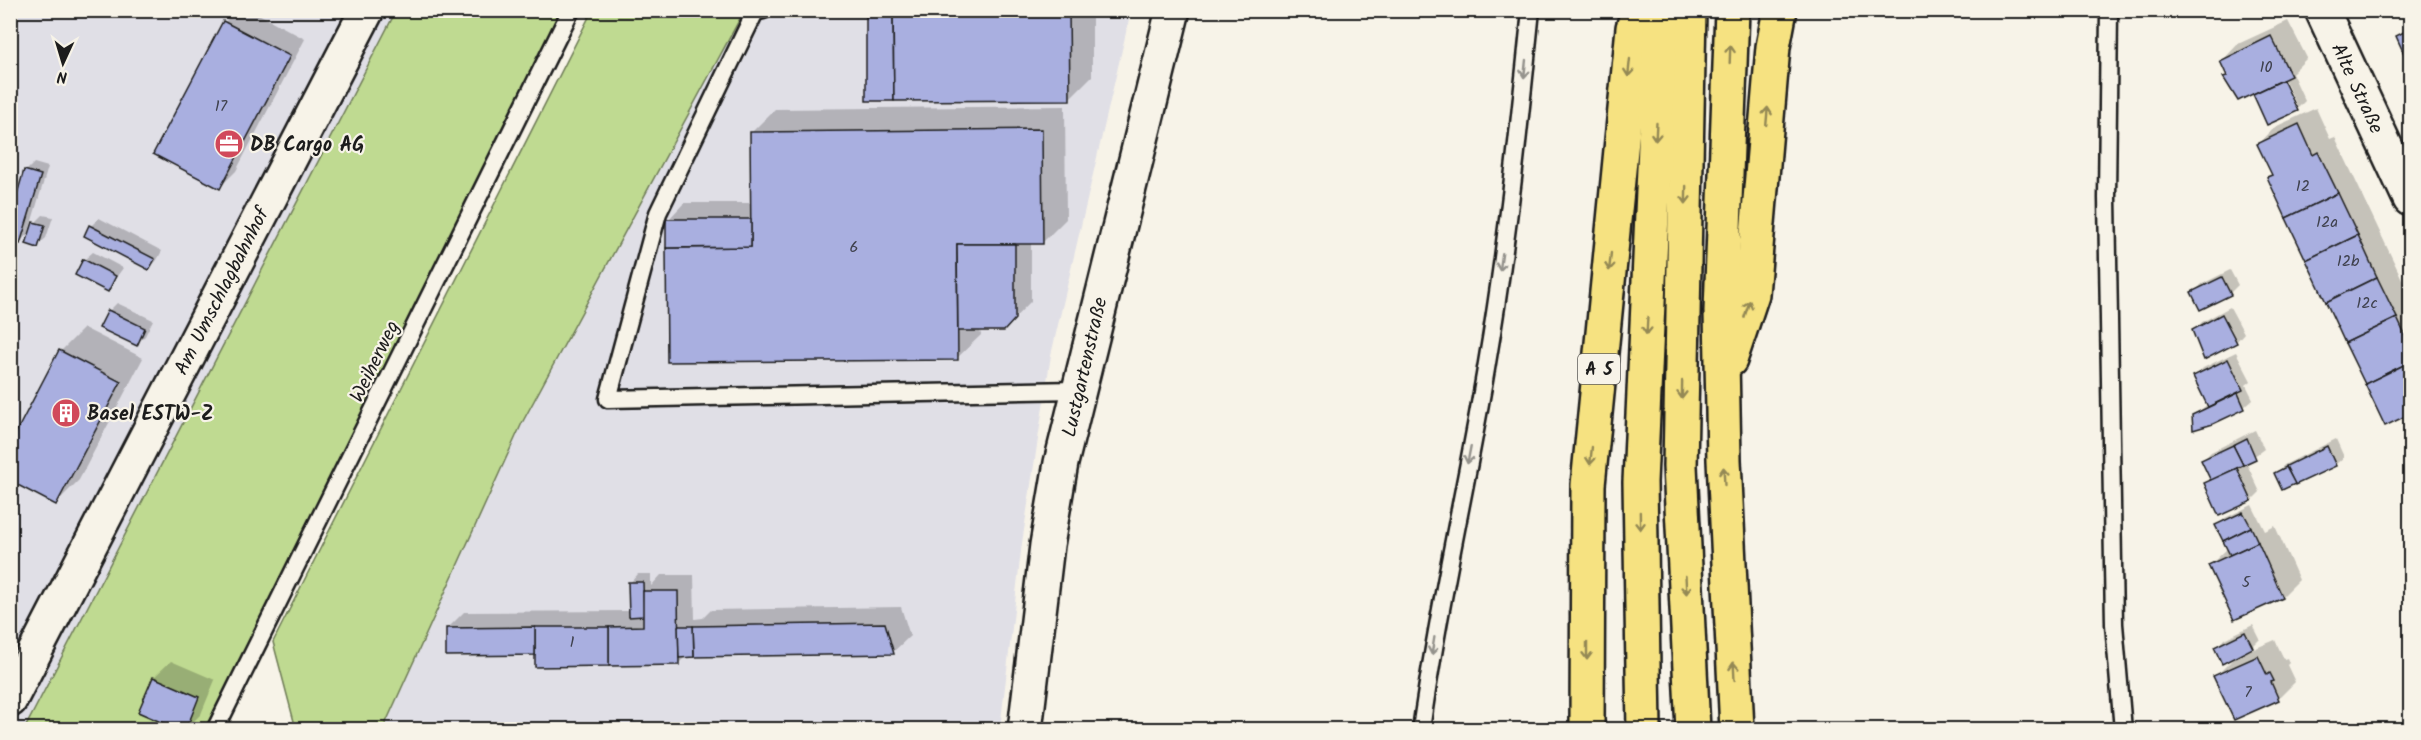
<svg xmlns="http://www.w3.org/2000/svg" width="2421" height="740" font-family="Kalam,sans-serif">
  <rect width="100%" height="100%" fill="#f7f3e8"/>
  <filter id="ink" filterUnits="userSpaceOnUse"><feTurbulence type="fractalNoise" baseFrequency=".0167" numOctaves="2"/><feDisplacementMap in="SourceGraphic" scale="12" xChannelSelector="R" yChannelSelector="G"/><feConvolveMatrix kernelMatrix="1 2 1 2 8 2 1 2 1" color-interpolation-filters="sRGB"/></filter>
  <g filter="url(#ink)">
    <g fill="#e0dfe6">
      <path d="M10,11H396L24,730L10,729Z"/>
      <path d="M744,11H1131L1051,355L1022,543L1000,729L383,730L522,423Z"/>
    </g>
    <g fill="#bfda91" stroke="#6e7b56" stroke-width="1.5">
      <path d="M396,11H571L215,729L24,730Z"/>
      <path d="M592,11H744L522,423L383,729H296L273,642Z"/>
    </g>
    <g fill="#0003" fill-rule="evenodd">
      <path d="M236,10H251L305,39L236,171L220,187L155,154L225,22Z"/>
      <path d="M867,10H1092V76L1069,99Z"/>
      <path d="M2288,21L2307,58L2292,73L2305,101L2297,109L2268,123L2254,92L2225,78L2228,75L2222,61L2238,44ZM2282,74L2298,108H2295L2279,76Z"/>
      <path d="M2410,24V63L2398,36Z"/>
      <path d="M1065,106L1066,219L1042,243H1031V301L1004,329L980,330L981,335L957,358L668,220L684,203H753L752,132L775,109Z"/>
      <path d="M2316,108L2330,139L2335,137L2410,296V412L2386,424L2269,177L2273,173L2259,144L2275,127Z"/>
      <path d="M34,163L48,167L28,234L19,242L26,171Z"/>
      <path d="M43,215L53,217L46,238L37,246L35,223Z"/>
      <path d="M99,218L162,251L157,260L149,269L91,226Z"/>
      <path d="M93,252L123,268L107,290L84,260Z"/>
      <path d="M2230,270L2238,285L2230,293H2193L2202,284Z"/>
      <path d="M117,303L153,320L145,336L136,344L109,311Z"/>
      <path d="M2230,307L2244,333L2236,342L2194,331L2202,322Z"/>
      <path d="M84,328L143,358L79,480L56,503L10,447L61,351Z"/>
      <path d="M2236,352L2251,381L2246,385L2253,399L2244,407L2193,416L2208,404L2195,377L2203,368Z"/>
      <path d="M2255,430L2264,449L2246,462L2260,492L2252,500L2220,514L2206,484L2211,479L2203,460L2211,452Z"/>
      <path d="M2336,439L2344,457L2335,465L2283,488L2276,474L2284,465Z"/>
      <path d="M2252,505L2265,531L2275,526L2299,580L2282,597L2235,618L2210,565L2228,548L2217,526L2225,518Z"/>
      <path d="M638,574H651V586L661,575H694L695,619L703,618L711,610L901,607L910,636L893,652L686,656L678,664L536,654L447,629L464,612L630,611V583Z"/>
      <path d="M2253,625L2260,639L2252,647L2216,648L2224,639Z"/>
      <path d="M2275,640L2284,659L2287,658L2289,663L2287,665L2295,682L2278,699L2215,677L2235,657Z"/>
      <path d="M171,661L215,680L201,714L185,730L140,711L154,677Z"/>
    </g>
    <g fill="#a9afe0" stroke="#1c1c1c" stroke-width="1.5">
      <path d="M866,10H893L894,101H866Z"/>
      <path d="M893,10H1069L1070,100L894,101Z"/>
      <path d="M223,21L290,56L220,189L153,154Z"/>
      <path d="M2410,29V67L2396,36Z"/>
      <path d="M2271,36L2291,76L2238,101L2223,77L2227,76L2220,61Z"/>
      <path d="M2283,80L2298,111L2267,125L2253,94Z"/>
      <path d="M2299,124L2313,155L2318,152L2338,193L2286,218L2267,177L2272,175L2257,144Z"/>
      <path d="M1042,129L1043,244H957L958,360L667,362L666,248L751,247L750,132Z"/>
      <path d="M24,170L41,175L20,244L10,241V218Z"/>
      <path d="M2338,193L2358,235L2306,260L2286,218Z"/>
      <path d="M666,219H751V247L666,248Z"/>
      <path d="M33,222L45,225L38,248L26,244Z"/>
      <path d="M89,225L155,259L149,270L84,236Z"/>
      <path d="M2358,235L2377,277L2326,302L2306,260Z"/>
      <path d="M957,244H1015V319L1004,331H958Z"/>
      <path d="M83,259L116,276L108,292L75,275Z"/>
      <path d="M2222,277L2231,295L2200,310L2191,292Z"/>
      <path d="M2377,277L2397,318L2345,343L2326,302Z"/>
      <path d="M108,310L145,328L137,346L99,328Z"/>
      <path d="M2222,314L2237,343L2204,360L2192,330Z"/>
      <path d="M2397,318L2410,346V362L2365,384L2345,343Z"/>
      <path d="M59,350L121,382L56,505L10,481V444Z"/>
      <path d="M2228,359L2243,390L2208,407L2193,376Z"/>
      <path d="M2410,362V414L2385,426L2365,384Z"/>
      <path d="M2238,393L2245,409L2213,424L2193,430L2192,415Z"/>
      <path d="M2247,438L2256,459L2243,465L2233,445Z"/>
      <path d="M2233,445L2243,465L2211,481L2201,460Z"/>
      <path d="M2327,446L2336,466L2295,485L2286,466Z"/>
      <path d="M2286,467L2295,484L2282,490L2274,473Z"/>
      <path d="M2237,468L2252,501L2219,516L2204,483Z"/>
      <path d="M2243,512L2251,527L2223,541L2215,525Z"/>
      <path d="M2251,527L2258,542L2230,555L2223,541Z"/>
      <path d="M2258,542L2283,598L2234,620L2208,565Z"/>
      <path d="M628,582H643L644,616L629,617Z"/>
      <path d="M643,591H678L679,665L609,666V627L643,626Z"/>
      <path d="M885,623L894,654L694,657L693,626Z"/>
      <path d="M678,626H693L694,657L679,658Z"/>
      <path d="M535,627H609V666L535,667Z"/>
      <path d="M535,627V655L446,656V628Z"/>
      <path d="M2245,632L2253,648L2222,664L2214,647Z"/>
      <path d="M2258,656L2267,675L2270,673L2274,681L2271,682L2279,700L2234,720L2213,676Z"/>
      <path d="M153,677L199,697L186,730H179L138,712Z"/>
    </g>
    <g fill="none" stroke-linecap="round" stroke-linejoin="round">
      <g stroke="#1c1c1c" stroke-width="21">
        <g id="lane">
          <path d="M763,10L755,12L658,213L608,399L1077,390"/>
          <path d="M2109,10L2107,198L2114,624L2123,730"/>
          <path d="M215,730L571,10"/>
          <path d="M1421,730C1438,606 1467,485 1487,363C1507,246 1519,128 1531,10"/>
        </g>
      </g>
      <g stroke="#1c1c1c" stroke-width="38">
        <g id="street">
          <path d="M2322,10L2410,199"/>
          <path d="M10,700L367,10"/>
          <path d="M1025,730L1047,545L1061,463L1173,10"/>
        </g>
      </g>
      <g stroke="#1c1c1c" stroke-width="38">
        <g id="highway">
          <path d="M1689,10L1680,466L1693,730"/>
          <path d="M1732,10L1721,311L1724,460L1737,730"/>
          <path d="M1730,360L1752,294L1773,47L1780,10"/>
          <path d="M1587,730L1588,485L1633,28L1639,10"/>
          <path d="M1644,730L1640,482L1660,34L1664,10"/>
        </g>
      </g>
      <use href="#lane" stroke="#f7f3e8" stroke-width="16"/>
      <use href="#street" stroke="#f7f3e8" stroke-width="33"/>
      <use href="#highway" stroke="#f6e281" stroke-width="33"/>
    </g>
    <defs><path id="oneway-shaft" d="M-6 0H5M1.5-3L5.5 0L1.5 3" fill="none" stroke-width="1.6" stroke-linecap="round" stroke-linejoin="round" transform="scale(1.5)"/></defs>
    <g stroke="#948954">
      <use href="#oneway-shaft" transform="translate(1730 54) rotate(-88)"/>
      <use href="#oneway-shaft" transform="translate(1629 68) rotate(96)"/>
      <use href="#oneway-shaft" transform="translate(1767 116) rotate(-85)"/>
      <use href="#oneway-shaft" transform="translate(1656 132) rotate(93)"/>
      <use href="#oneway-shaft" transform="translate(1686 195) rotate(91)"/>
      <use href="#oneway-shaft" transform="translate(1610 262) rotate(96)"/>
      <use href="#oneway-shaft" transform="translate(1747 309) rotate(-72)"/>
      <use href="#oneway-shaft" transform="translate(1647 326) rotate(93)"/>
      <use href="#oneway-shaft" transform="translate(1682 390) rotate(91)"/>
      <use href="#oneway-shaft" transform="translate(1591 456) rotate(96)"/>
      <use href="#oneway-shaft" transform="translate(1724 476) rotate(-93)"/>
      <use href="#oneway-shaft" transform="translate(1640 521) rotate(89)"/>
      <use href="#oneway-shaft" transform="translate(1686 585) rotate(87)"/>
      <use href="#oneway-shaft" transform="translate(1587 651) rotate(90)"/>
      <use href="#oneway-shaft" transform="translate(1734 671) rotate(-93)"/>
    </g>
    <g stroke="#94928c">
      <use href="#oneway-shaft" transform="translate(1525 69) rotate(96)"/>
      <use href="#oneway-shaft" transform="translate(1501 262) rotate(98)"/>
      <use href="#oneway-shaft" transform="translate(1469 455) rotate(101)"/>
      <use href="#oneway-shaft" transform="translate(1433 646) rotate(99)"/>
    </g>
  </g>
  <defs>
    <g id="office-disc" transform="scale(1.5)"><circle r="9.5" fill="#d1495b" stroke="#f7f3e8"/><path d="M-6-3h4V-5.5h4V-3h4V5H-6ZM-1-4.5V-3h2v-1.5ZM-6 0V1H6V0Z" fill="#fff"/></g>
    <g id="building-disc" transform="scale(1.5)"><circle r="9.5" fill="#d1495b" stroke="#f7f3e8"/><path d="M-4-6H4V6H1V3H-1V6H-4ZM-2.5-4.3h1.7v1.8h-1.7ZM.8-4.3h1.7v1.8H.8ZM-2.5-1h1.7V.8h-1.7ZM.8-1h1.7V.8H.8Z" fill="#fff"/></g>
  </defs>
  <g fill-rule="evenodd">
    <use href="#office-disc" x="229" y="144"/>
    <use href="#building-disc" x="66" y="413"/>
  </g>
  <g text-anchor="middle" stroke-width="4.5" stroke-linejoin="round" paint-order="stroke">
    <g font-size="16" fill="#3f414d">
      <text x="2266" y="72">10</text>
      <text x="221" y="111">17</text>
      <text x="2303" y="191">12</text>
      <text x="2327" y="227">12a</text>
      <text x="854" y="252">6</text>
      <text x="2348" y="266">12b</text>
      <text x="2367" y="308">12c</text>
      <text x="2246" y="587">5</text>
      <text x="572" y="647">1</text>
      <text x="2248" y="697">7</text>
    </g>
    <rect fill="#f7f3e8" stroke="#5e5c59" stroke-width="1.5" x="1578" y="354" width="42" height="30" rx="4.5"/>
    <g font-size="18" font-weight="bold" fill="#1c1c1c">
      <text x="1599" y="375">A 5</text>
    </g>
    <g font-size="20" fill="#1c1c1c" stroke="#f7f3e8">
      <text transform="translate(2358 88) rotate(65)" y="7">Alte Straße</text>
      <text transform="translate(221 291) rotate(-63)" y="7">Am Umschlagbahnhof</text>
      <text transform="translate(374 361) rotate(-64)" y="7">Weiherweg</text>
      <text transform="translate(1084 367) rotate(-77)" y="7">Lustgartenstraße</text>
    </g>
    <g font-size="20" font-weight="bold" fill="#1c1c1c" stroke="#f7f3e8" text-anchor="start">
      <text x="250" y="151">DB Cargo AG</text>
      <text x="87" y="420">Basel ESTW-Z</text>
    </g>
  </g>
  <rect width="2421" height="740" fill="none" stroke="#f7f3e8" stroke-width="36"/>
  <rect x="18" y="18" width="2385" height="704" fill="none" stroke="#1c1c1c" stroke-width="2" filter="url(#ink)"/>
  <g transform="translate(63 63) rotate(184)" stroke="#f7f3e8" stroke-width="4.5" paint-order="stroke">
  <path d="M0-4.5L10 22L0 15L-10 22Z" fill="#1c1c1c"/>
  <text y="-9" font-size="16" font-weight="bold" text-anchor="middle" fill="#1c1c1c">N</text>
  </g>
</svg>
